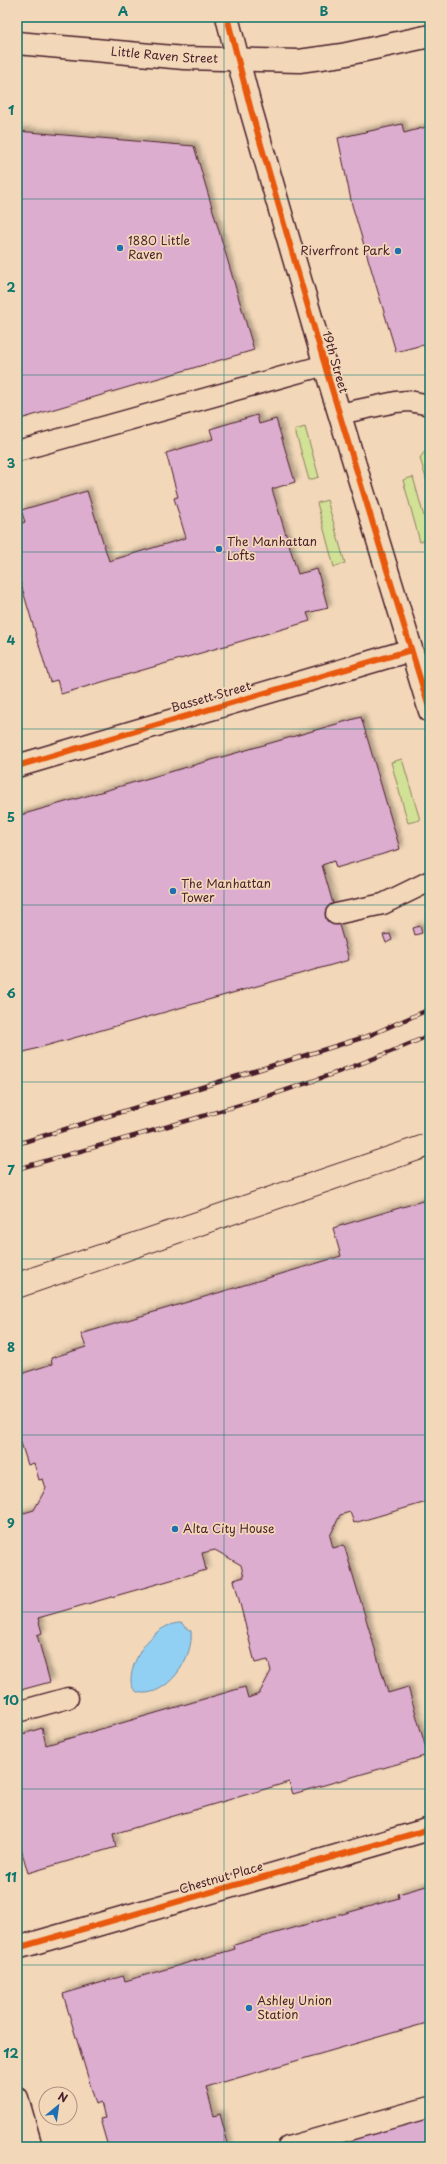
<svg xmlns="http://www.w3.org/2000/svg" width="447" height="2164" font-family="'Playpen Sans',sans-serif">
  <defs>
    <filter id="shadow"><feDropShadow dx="3.5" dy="-3.5" stdDeviation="2" flood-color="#0004"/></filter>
  </defs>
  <rect width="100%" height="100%" fill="#f2d8b9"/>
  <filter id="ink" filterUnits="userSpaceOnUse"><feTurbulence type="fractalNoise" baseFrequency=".025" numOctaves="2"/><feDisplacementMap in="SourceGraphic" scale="8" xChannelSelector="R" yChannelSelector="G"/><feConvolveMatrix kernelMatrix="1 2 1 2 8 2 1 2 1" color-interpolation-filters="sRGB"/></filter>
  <g filter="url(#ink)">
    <g fill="#d1e195" stroke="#8e8060">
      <path d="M305,427L319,477L309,480L295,430Z"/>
      <path d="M430,444V492L420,458Z"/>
      <path d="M413,477L430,538L420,542L403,480Z"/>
      <path d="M327,500L345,563L334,567L317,503Z"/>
      <path d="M402,759L420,820L408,823L391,762Z"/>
    </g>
    <path fill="#91d0f2" stroke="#7589a2" d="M181,1623L191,1631C194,1655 172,1691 146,1693C119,1695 135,1658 143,1647C152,1635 165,1623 181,1623Z"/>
    <g fill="#dcadcf" stroke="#4a1f2b" filter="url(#shadow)">
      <path d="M402,124L404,133L430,126V349L422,345L396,352L352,205L338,138Z"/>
      <path d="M17,131L194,146L254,350L17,420Z"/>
      <path d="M257,415L259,424L276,419L295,482L272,489L298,574L317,569L328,608L307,613L310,621L61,694L57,680L50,682L17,571V525L25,522L21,510L87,491L109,561L186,538L174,498L178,497L166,453L213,439L210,429Z"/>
      <path d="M361,717L400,849L336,868L334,861L322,865L349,960L17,1054V816Z"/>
      <path d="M420,926L422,933L415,935L413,928Z"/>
      <path d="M390,934L392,940L386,943L383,935Z"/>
      <path d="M429,1199L430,1501L354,1523L350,1512L340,1515L330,1536L333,1548L344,1545L388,1693L408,1687L428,1755L293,1794L289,1782L113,1834L116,1847L28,1873L17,1835V1736L42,1728L46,1745L245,1687L248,1698L259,1694L271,1671L268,1660L255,1663L234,1580L244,1577L241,1565L215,1550L202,1553L206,1570L38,1618L42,1633L37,1635L50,1682L17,1691V1515L34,1510L46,1488L43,1479L39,1480L34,1463L28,1465L17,1430V1375L52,1364L51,1358L86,1347L81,1334L341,1256L333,1228Z"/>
      <path d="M430,1885V2022L206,2087L214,2116L220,2114L229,2147H108L100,2119L105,2118L101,2102L96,2104L63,1994L123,1976L125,1981L235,1949L234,1945L399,1898L398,1894Z"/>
      <path d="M430,2117V2147H327Z"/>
    </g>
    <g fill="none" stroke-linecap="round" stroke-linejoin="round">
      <g stroke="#4a1f2b" stroke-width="23">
        <g id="lane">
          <path d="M339,414L396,402L409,401L430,405"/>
          <path d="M17,451L325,365"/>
          <path d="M336,914L383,904L430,881"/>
          <path d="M17,1712L68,1698"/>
          <path d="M288,2147L430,2107"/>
        </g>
      </g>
      <g stroke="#4a1f2b" stroke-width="25">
        <g id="street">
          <path d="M227,17L251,110L330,383L430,711"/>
          <path id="s1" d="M17,43L184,58L299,61L342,55L430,36"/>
          <path d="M17,766L411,650"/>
          <path d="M17,1948L430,1829"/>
          <path d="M17,2098L31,2147"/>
        </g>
      </g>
      <use href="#lane" stroke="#f2d8b9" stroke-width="20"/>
      <use href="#street" stroke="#f2d8b9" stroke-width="22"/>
      <g stroke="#4a1f2b" stroke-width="1">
        <path d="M17,1272L430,1132"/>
        <path d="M17,1299L430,1157"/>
      </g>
      <g stroke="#4a1f2b" stroke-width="4.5">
        <g id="rail">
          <path d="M17,1144L368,1036L430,1009"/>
          <path d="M17,1169C156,1129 298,1094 430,1035"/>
        </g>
      </g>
      <use href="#rail" stroke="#f2d8b9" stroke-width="3" stroke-dasharray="9" stroke-linecap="butt"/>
      <g stroke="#f2d8b9" stroke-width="8">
        <g id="cycleway">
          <path d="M227,17L251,110L330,383L430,711"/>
          <path d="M17,766L411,650"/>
          <path d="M17,1948L430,1829"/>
        </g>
      </g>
      <use href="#cycleway" stroke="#e8590c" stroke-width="6"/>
    </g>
  </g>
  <path fill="none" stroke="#0f766e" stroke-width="1" stroke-opacity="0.55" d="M224,17V2147M17,199H430M17,375H430M17,552H430M17,729H430M17,905H430M17,1082H430M17,1259H430M17,1435H430M17,1612H430M17,1789H430M17,1965H430"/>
  <g fill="#1f6fb2" stroke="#f2d8b9" stroke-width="1.5">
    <circle cx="120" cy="248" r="4"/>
    <circle cx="398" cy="251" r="4"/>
    <circle cx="219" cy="549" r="4"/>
    <circle cx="173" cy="891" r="4"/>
    <circle cx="175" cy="1529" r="4"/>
    <circle cx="249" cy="2008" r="4"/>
  </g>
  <g text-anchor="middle" stroke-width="3.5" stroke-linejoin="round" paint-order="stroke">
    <g font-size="12" fill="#4a1f2b" stroke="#f2d8b9">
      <text dy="4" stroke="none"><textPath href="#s1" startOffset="148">Little Raven Street</textPath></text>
      <text transform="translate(335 362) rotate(74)" y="4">19th Street</text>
      <text transform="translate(211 697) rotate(-16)" y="4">Bassett Street</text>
      <text transform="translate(221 1878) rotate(-16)" y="4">Chestnut Place</text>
    </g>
    <g font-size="12" fill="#4a1f2b" stroke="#f2d8b9" text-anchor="start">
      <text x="128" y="245">1880 Little<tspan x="128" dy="14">Raven</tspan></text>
      <text x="390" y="255" text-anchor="end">Riverfront Park</text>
      <text x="227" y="546">The Manhattan<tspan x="227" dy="14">Lofts</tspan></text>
      <text x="181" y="888">The Manhattan<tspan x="181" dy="14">Tower</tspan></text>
      <text x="183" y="1533">Alta City House</text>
      <text x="257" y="2005">Ashley Union<tspan x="257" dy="14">Station</tspan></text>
    </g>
  </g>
  <rect width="447" height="2164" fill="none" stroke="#f2d8b9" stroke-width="44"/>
  <g transform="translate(58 2106) rotate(29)"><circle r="19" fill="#f2d8b9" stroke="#af8e80"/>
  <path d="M0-3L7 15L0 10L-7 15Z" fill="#1f6fb2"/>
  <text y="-6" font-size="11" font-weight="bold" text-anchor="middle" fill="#4a1f2b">N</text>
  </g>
  <rect x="22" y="22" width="403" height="2120" fill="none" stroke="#0f766e" stroke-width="1.5"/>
  <g font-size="13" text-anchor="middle" font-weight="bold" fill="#0f766e">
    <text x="123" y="16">A</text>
    <text x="324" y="16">B</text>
    <text x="11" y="115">1</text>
    <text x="11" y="292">2</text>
    <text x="11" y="468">3</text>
    <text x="11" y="645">4</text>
    <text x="11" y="822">5</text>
    <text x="11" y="998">6</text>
    <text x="11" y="1175">7</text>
    <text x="11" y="1352">8</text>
    <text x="11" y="1528">9</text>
    <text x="11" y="1705">10</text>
    <text x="11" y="1882">11</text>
    <text x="11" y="2058">12</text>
  </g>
</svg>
